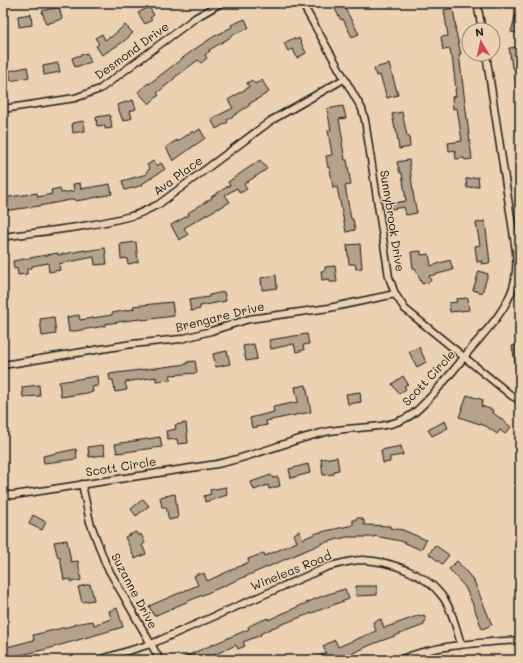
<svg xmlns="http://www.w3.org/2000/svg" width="523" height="663" font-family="Mali,sans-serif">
  <rect width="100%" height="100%" fill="#ecd2b3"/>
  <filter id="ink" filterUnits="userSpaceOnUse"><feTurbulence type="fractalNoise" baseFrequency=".025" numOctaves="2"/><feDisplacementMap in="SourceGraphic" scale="8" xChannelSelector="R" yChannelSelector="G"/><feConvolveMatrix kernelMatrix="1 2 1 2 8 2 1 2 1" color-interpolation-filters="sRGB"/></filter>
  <g filter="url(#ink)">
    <g fill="#b5a28c" stroke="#1c1c1c">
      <path d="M343,5L359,34L352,37L343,19L341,20L335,9Z"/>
      <path d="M518,6L520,7V34L511,32Z"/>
      <path d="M59,7L62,19L46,24L42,11Z"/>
      <path d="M149,7L154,15L150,18L152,20L145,24L138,13Z"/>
      <path d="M453,8L456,28H455L461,54H459L472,159L465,160L464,158L456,159L455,150L449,151L448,143L462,141L457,108L453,109L452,97L456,96L455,89H456L452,56H451L450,49L443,50L441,37L448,36L444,10Z"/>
      <path d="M31,14L32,25L19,27L18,16Z"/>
      <path d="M245,19L249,28L230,36L231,37L209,50L210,51L205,55L207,58L201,63L198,60L174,78V79L157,93L159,95L149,104L138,92L148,83L149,84L192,51L213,37L232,27L231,25Z"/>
      <path d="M125,25L133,33L123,42L102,55L96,46L99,44L95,38L102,34L105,40L110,37V38Z"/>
      <path d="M294,38L295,40L299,38L306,53L297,58L293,49L288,51L284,43Z"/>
      <path d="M518,47L520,58V84L516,85L514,67H512L509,48Z"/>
      <path d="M87,53L91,62L75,67L72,58Z"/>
      <path d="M58,63L60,72L44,75L43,66Z"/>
      <path d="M389,64L398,95L387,98L380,75L376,76L374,68Z"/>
      <path d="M27,67L29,77L11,81L9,71Z"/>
      <path d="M252,80L255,84L262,80L269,92L249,104L250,105L227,120L228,122L216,129L211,119L233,108L228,100L249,87L247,83Z"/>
      <path d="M133,100L136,109L130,111L132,118L123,121L117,105Z"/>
      <path d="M343,106L346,118L339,119L343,142L342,143L345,160H347L351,185L345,186L351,219H353L355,230L346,232L337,187L333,188L330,168H328L326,156L332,155L328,130H331L327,109Z"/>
      <path d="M402,112L407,136H409L410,147L399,149L396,129H395L392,114Z"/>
      <path d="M110,115L112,128L105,129V125L97,126L96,117Z"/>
      <path d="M84,121L85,131L73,133L72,123Z"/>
      <path d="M200,129L205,138L173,161L166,147L177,140V142L193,131L194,133Z"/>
      <path d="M260,160L267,169L244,184L247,189L240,193L237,188L225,195L230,202L218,209V208L184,228L188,235L179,240L171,225L189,215L188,213L212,198L211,197L230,185L228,182Z"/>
      <path d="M409,160L414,199L417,213L406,215L404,207L391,209L390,204L406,201L402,173H400L397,162Z"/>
      <path d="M153,161L157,166L161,163L165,169L142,184L143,185L125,190L122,181L147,174L146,172L150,169L147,165Z"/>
      <path d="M478,177L479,186L467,188L466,179Z"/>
      <path d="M80,183L81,189L110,184L112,194L88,199L75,201V199L39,206L3,211V198L37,193L38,197L52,194L51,190L60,188L61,193L74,191L73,184Z"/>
      <path d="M485,221L490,263L481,264L482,261L477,262L475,246L480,245L476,223Z"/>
      <path d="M136,242L138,262L128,264L127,258L121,259L120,244Z"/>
      <path d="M360,244L362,268L356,269L355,264H349L347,245Z"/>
      <path d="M105,248L107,264L95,265L94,257L59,264L60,270L49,272L48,263L32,266V268L27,269V274L18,275L17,268L14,269L13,261L58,253V255L85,250V251Z"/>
      <path d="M421,251V255L429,254L431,266L450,260L453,270L429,276L431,281L422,284L415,268H413L411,252Z"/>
      <path d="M335,266L337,282H330L329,279L322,280L321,271L325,270V267Z"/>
      <path d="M479,271L488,274L482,293L473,290Z"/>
      <path d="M276,275L277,288L262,290L261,278Z"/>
      <path d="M224,292L226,301L200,306V309L191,311L189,300L209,297V295Z"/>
      <path d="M468,298L469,310L450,312L449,303L457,302L456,299Z"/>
      <path d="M172,302L174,316L142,320V319L131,320L105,324V326L69,332L67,317L79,315L80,320L112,315V313L134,309L133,306Z"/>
      <path d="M54,317L56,334L42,336L40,319Z"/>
      <path d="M307,334L309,344L303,345L304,350L296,352L294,344L271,349L269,340Z"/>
      <path d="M254,344L257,359L246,361L243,346Z"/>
      <path d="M520,345V371L517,372L512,346Z"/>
      <path d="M419,347L426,362L417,367L409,352Z"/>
      <path d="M227,351L230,364L216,367L213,354Z"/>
      <path d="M195,361L197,373L170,375L171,380L156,381V377L125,382L127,390L115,392L113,380H110L109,374L187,364V362Z"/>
      <path d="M97,376L98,386L92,387L93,392L61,397L59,382Z"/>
      <path d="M403,376L408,384L404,386L406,389L399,394L392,384Z"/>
      <path d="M39,385L40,396L23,397L22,387Z"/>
      <path d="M306,385L311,412L266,421L267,425L252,428L250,418L274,412L273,407L298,402L295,387Z"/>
      <path d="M360,392L361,402L348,404L346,394Z"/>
      <path d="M467,395L483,400L481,406L493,410L492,412L511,427L505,434L500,430L497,434L486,426L459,417Z"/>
      <path d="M445,421L448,428L432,436L428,430Z"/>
      <path d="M186,423L188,443L178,444L177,439L168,440L166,431L176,429L175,425Z"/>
      <path d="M160,437L162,447L117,453L115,444Z"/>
      <path d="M103,445L105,455L89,457L88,447Z"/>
      <path d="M401,446L403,455L390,457V462L383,463L381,450Z"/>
      <path d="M76,449L77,459L44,463L43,456Z"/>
      <path d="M337,457L339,470L334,471V474L323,475L321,459Z"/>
      <path d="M308,464L310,473L291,478L289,469Z"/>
      <path d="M271,475L273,478L278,477L280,486L269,489L268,485L254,490L251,482Z"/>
      <path d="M226,487L227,495L205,502L204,496L211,494L210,490Z"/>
      <path d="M175,494L178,518L169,520L166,507H162L160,497Z"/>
      <path d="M143,499L149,506L136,516L131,509Z"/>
      <path d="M33,515L46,522L42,530L29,524Z"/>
      <path d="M356,518H362V520H364V525L390,526V528L403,530L426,540L421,550L401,541L374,536V537H347L323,543L154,616L149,606L198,585L194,576L200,573L201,575L204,573L207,581L249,562L248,559L264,553L265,556L297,542L294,534L299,531L303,539L317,533L353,525V520H356Z"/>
      <path d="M136,532L138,536L141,534L145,543L142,545L146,554L135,559L125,537Z"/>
      <path d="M67,540L71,562L78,561L81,580L71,582V579L64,580L60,557L58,558L54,542Z"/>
      <path d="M435,545L449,555L442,564L429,554Z"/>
      <path d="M457,561L474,581L492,625L482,629L474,607L465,587L449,569Z"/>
      <path d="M90,584L94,600L82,602L78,587Z"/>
      <path d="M356,586H377V595L356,596Z"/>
      <path d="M345,589L349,599L272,628L260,634L261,635L243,642L245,646L238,649L236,645L203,660H177L249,629L248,627L253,624L268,618V620L322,596Z"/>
      <path d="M117,608L123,627L47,649L3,659V648L34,640L33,635L75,625L74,624L93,621L94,625L111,619L109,611Z"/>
      <path d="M420,615L421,616L424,615L426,621L423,623L424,625L373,644L337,660H310L326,653L323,646L335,640L338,647L376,631L373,622L381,619L384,628Z"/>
    </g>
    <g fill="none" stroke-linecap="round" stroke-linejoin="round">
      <g stroke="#1c1c1c" stroke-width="9">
        <g id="minor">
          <path d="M302,3L355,97L362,109L365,120L389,277L395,294L405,309L512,396L520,400"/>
          <path d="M477,3L482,30"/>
          <path d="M3,109L75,98L100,89L195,18L221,3"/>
          <path d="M3,237C45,231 90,227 131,216C141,214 150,208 159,204L272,120L344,79"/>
          <path d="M3,365L132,344L181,339L211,331L249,319L329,308L395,294"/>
          <path d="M82,484L90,522L106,565L160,660"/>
          <path d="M3,495H14L217,464C256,456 292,439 330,431C354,426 379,430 402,420C406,418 411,416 415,412C434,396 453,371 469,351C484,333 502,315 511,293C517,279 517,265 516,251L486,54"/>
          <path d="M98,660L151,644L327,567C339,564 351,560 363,560C390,561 426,574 442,596C452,609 456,628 461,644"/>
          <path d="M399,660C437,644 479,643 520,640"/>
        </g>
      </g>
      <use href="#minor" stroke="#ecd2b3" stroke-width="6"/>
    </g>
  </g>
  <g text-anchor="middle" stroke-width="3" stroke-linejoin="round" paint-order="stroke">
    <g font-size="12" fill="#1c1c1c" stroke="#ecd2b3">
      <text transform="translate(132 51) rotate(-36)" y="4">Desmond Drive</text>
      <text transform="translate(178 176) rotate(-36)" y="4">Ava Place</text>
      <text transform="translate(392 221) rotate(81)" y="4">Sunnybrook Drive</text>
      <text transform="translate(220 317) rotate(-14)" y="4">Brengare Drive</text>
      <text transform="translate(429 378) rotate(-47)" y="4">Scott Circle</text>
      <text transform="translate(121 467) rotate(-9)" y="4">Scott Circle</text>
      <text transform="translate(291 571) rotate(-22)" y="4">Wineleas Road</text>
      <text transform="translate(134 591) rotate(62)" y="4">Suzanne Drive</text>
    </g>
  </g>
  <rect width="523" height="663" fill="none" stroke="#ecd2b3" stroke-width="16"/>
  <rect x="8" y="8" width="507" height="647" fill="none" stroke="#1c1c1c" stroke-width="1.5" filter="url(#ink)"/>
  <g transform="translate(481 42) rotate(351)"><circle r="19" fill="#ecd2b3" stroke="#998977"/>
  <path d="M0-3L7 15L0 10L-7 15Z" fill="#d1495b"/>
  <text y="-6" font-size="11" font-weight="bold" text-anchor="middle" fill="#1c1c1c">N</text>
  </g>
</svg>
